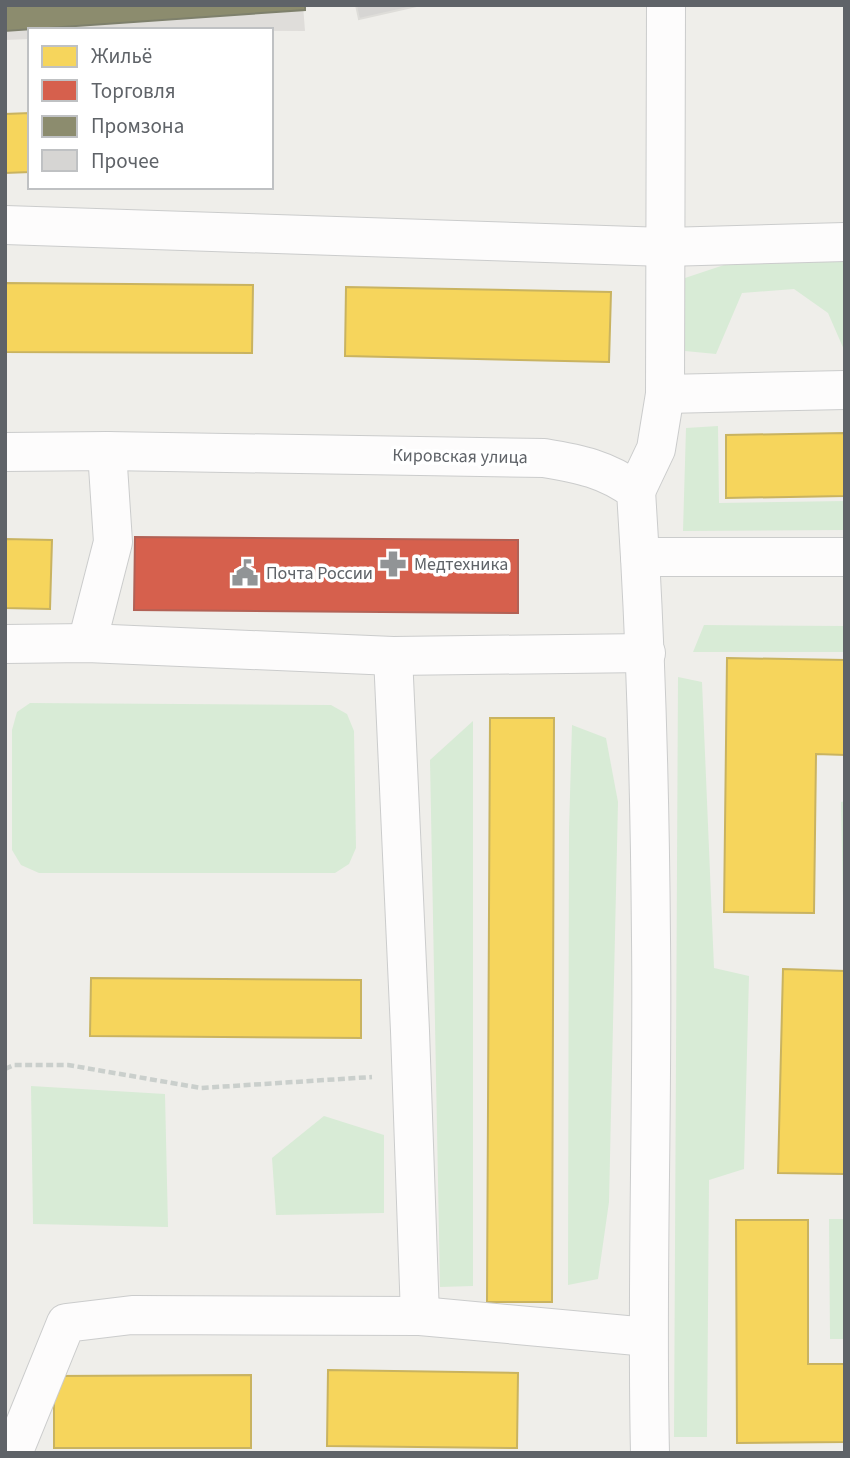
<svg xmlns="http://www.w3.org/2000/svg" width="850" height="1458" font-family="'Source Sans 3',sans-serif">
  <rect width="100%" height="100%" fill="#efeeea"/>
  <path fill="#dfddda" d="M5,5H303L305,31L30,30V39L5,40Z"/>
  <g fill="#d8ebd6">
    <path d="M845,260V352L828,313L794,289L742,293L716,354L685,351V278L733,262Z"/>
    <path d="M718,426L719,503L845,501V530L683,531L686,428Z"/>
    <path d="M704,625L845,626V652H693Z"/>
    <path d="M678,677L702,682L714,968L749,976L744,1169L709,1180L707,1437H674Z"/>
    <path d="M30,703L331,705L347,714L354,731L356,848L349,864L335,873H39L21,865L12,850V730L17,712Z"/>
    <path d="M473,721V1286L440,1287L430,760Z"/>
    <path d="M572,725L606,738L618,802L609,1202L598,1279L568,1285L569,830Z"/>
    <path d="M845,801V948H844L841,802Z"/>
    <path d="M31,1086L165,1094L168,1227L33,1224Z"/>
    <path d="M324,1116L384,1135V1213L276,1215L272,1158Z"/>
    <path d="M829,1219H845V1339H830Z"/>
  </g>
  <g fill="#f6d55c" stroke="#c9b360" stroke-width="2">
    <path d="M30,113V172L5,173V114Z"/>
    <path d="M5,283L253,285L252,353L5,352Z"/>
    <path d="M346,287L611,292L609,362L345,356Z"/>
    <path d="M845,433V496L726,498V435Z"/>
    <path d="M5,539L52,540L50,609L5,608Z"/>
    <path d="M727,658L845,660V755L816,754L814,913L724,912Z"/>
    <path d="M490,718H554L552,1302H487Z"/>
    <path d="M783,969L845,971V1174L778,1173Z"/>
    <path d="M91,978L361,980V1038L90,1036Z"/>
    <path d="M736,1220H808V1364H845V1442L737,1443Z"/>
    <path d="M328,1370L518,1373L517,1448L327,1446Z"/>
    <path d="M251,1375V1448H54V1376Z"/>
  </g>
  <path fill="#d6604d" stroke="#b26155" stroke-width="2" d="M135,537L518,540V613L134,610Z"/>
  <path fill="#8c8c6e" stroke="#7e806c" stroke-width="2" d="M5,5H305V10L5,31Z"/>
  <path fill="#d6d5d3" stroke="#deddd9" stroke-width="2" d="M356,5H421L359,19Z"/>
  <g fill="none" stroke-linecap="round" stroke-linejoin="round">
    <g stroke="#cbcccc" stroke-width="40">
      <g id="minor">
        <path d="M5,225L665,247L845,242"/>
        <path d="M665,394L845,390"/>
        <path d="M5,452L107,451L544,458C580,464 606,469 636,491L640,557H845"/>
        <path d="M636,491L656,449L665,394L666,5"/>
        <path d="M640,557C647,684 650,811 651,939C653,1110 646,1281 650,1453"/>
        <path d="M87,643L113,542L107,451"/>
        <path d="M5,644L87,643L393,656L646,653"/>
        <path d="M393,656L410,1031L420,1316"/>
        <path d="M7,1453L14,1451L66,1323L132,1315L420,1316L648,1337"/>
      </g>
    </g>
    <path stroke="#cacfcc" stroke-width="4.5" stroke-dasharray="7 3.5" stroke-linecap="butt" d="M5,1069L14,1065H68L201,1088L372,1077"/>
    <use href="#minor" stroke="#fdfcfc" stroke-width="38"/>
  </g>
  <defs>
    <g id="pharmacy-bare" transform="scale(2.1)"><path d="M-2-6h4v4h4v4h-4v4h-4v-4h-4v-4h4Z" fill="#919496" stroke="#fff" stroke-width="2.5" paint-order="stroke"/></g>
    <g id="civic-bare" transform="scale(2.1)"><path d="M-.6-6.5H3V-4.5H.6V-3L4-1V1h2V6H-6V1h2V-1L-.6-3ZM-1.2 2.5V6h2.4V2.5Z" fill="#919496" stroke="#fff" stroke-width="2.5" paint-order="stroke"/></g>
  </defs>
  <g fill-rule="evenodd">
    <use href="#pharmacy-bare" x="393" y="564"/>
    <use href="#civic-bare" x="245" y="573"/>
  </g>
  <g text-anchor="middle" stroke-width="7" stroke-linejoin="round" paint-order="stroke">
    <g font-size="18" fill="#5f6368" stroke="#fff">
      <text transform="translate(460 456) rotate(1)" y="6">Кировская улица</text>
    </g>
    <g font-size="18" fill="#5f6368" stroke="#fff" text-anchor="start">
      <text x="414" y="570">Медтехника</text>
      <text x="266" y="579">Почта России</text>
    </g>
  </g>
  <rect width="850" height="1458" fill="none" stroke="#5f6368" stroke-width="14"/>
  <rect x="28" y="28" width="245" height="161" fill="#ffffff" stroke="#bfc1c3" stroke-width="2"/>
  <rect x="42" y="46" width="35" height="21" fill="#f6d55c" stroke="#bfc1c3" stroke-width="2"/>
  <text x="91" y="63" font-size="21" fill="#5f6368">Жильё</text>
  <rect x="42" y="80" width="35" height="21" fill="#d6604d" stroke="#bfc1c3" stroke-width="2"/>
  <text x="91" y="98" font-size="21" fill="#5f6368">Торговля</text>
  <rect x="42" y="116" width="35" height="21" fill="#8c8c6e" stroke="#bfc1c3" stroke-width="2"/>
  <text x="91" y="133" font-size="21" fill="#5f6368">Промзона</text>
  <rect x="42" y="150" width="35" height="21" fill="#d6d5d3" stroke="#bfc1c3" stroke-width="2"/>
  <text x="91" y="168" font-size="21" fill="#5f6368">Прочее</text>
</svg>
